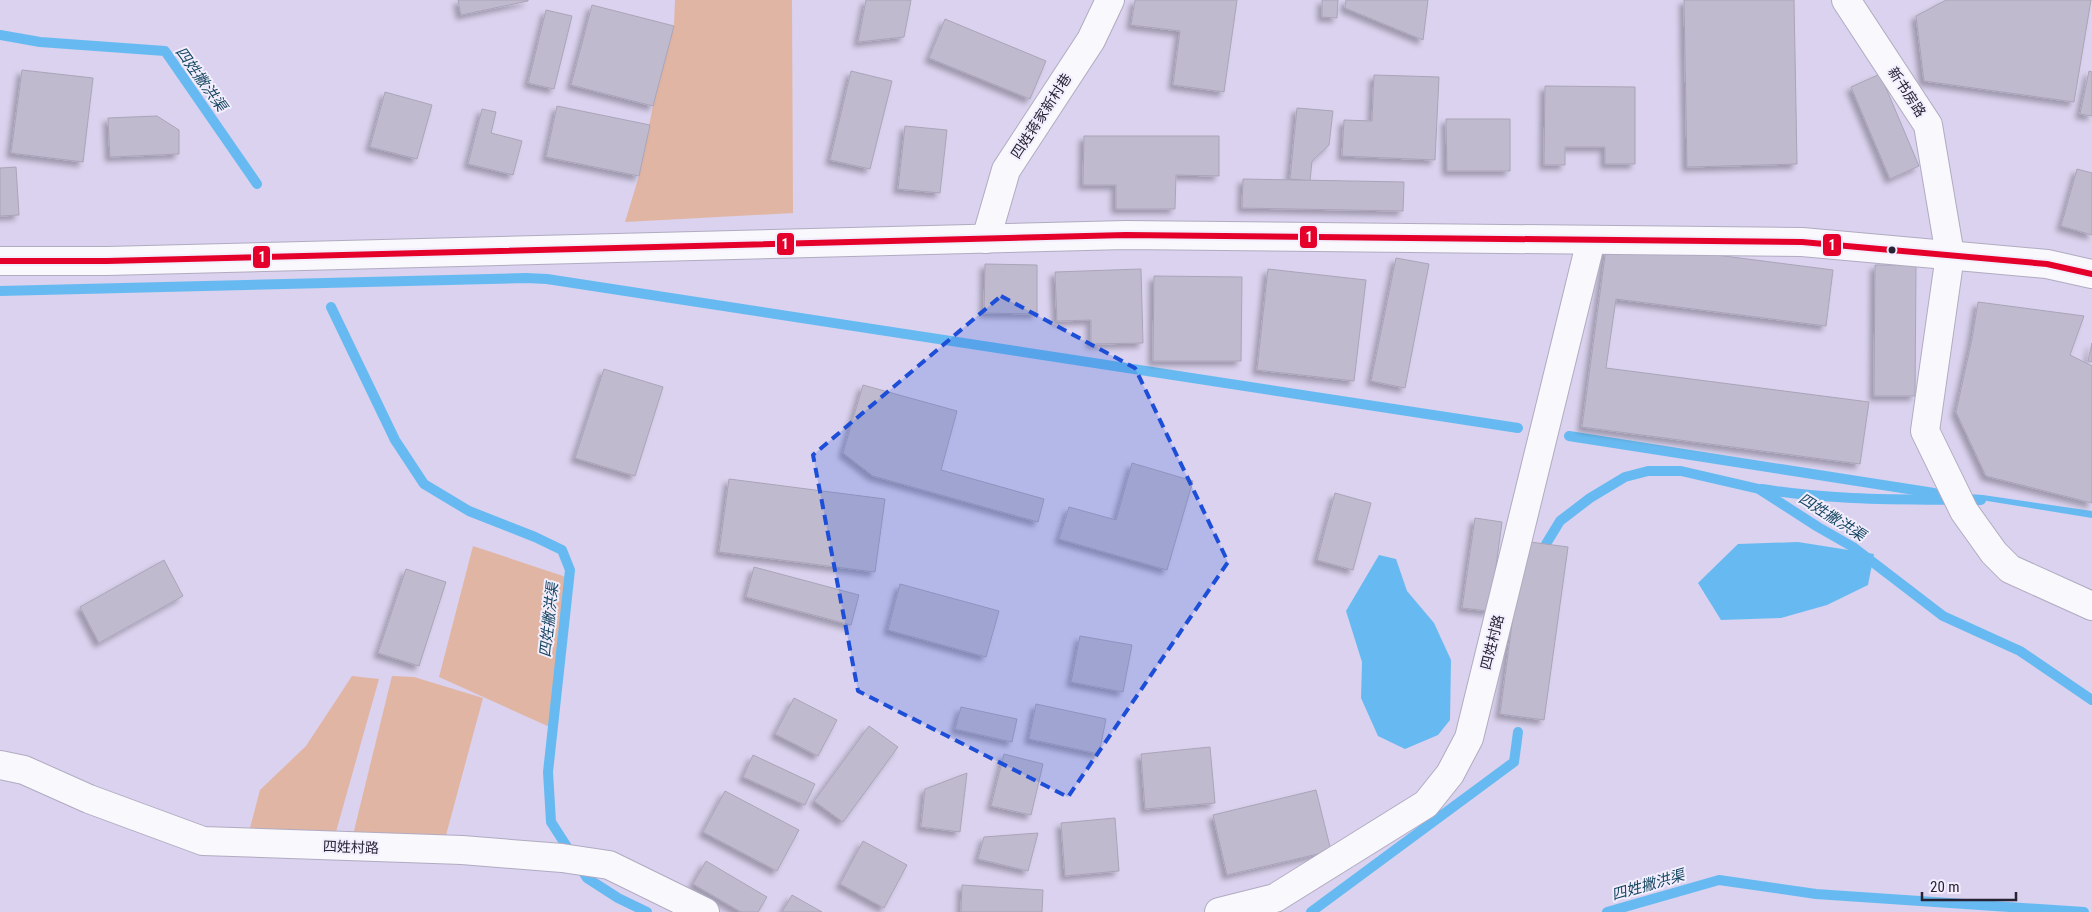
<svg xmlns="http://www.w3.org/2000/svg" width="2092" height="912" font-family="'Roboto Condensed','Noto Sans SC',sans-serif">
  <defs>
    <filter id="shadow"><feDropShadow dx="-4.5" dy="4.5" stdDeviation="2.5" flood-color="#0004"/></filter>
  </defs>
  <rect width="100%" height="100%" fill="#dad2ee"/>
  <g fill="#e1b5a3">
    <path d="M675,0H792L793,213L625,222L639,176L653,106L674,26Z"/>
    <path d="M473,546L569,578L552,728L439,677Z"/>
    <path d="M352,676L379,679L332,846L246,843L260,790L306,746Z"/>
    <path d="M392,676L414,677L483,698L442,850L350,847Z"/>
  </g>
  <g fill="#67baf1">
    <path d="M1922,491L1983,495L2092,511V518L1981,500H1923L1943,496Z"/>
    <path d="M1798,542L1874,554L1868,585L1827,605L1781,618L1721,620L1698,583L1738,544Z"/>
    <path d="M1379,555L1396,559L1407,591L1434,623L1451,660L1450,720L1438,735L1405,749L1378,736L1361,698L1362,662L1346,611Z"/>
  </g>
  <g fill="none" stroke-linecap="round" stroke-linejoin="round">
    <g stroke="#67baf1" stroke-width="10">
      <path d="M0,35L40,42L165,51L257,184"/>
      <path d="M0,291L526,278L547,279L1518,428"/>
      <path d="M331,307L395,440L424,484L469,511L535,537L562,550L570,570L548,772L551,822L587,878L618,898L647,912"/>
      <path d="M1569,436L1934,493"/>
      <path d="M1762,489C1835,501 1908,499 1981,500"/>
      <path d="M1546,544L1560,521L1590,498L1625,477L1648,471H1681L1759,489L1818,527L1853,547L1943,616L2020,651L2092,700"/>
      <path d="M1311,912L1514,762L1518,732"/>
      <path d="M1607,912L1719,880L1816,894L2084,912"/>
    </g>
  </g>
  <g fill="#c0bacf" stroke="#aaa4b9" filter="url(#shadow)">
    <path d="M458,0H528V1L461,15Z"/>
    <path d="M866,0H911L904,37L858,42Z"/>
    <path d="M1135,0H1237L1224,92L1173,85L1180,31L1131,25Z"/>
    <path d="M1322,0H1338L1337,18L1322,17Z"/>
    <path d="M1346,0H1428L1423,40L1345,8Z"/>
    <path d="M1684,0H1794L1797,164L1687,167Z"/>
    <path d="M1946,0H2091L2074,102L1924,81L1916,16Z"/>
    <path d="M592,5L674,26L653,106L571,85Z"/>
    <path d="M546,10L572,16L554,89L528,83Z"/>
    <path d="M945,19L1046,61L1030,99L929,58Z"/>
    <path d="M22,70L93,78L83,162L11,153Z"/>
    <path d="M851,71L892,81L870,169L830,160Z"/>
    <path d="M2089,71L2092,72V116L2080,114Z"/>
    <path d="M1880,74L1919,166L1890,179L1851,87Z"/>
    <path d="M1374,75L1439,77L1435,160L1342,156L1344,120L1372,121Z"/>
    <path d="M1545,86L1635,87V164H1605V147H1565V165H1544Z"/>
    <path d="M385,92L432,105L417,159L370,147Z"/>
    <path d="M557,106L650,125L639,176L546,157Z"/>
    <path d="M1297,108L1333,111L1329,145L1312,161L1310,181L1290,179Z"/>
    <path d="M482,109L496,112L491,133L522,141L513,175L468,164Z"/>
    <path d="M157,116L179,130V154L110,157L108,118Z"/>
    <path d="M1446,119H1510V171H1447Z"/>
    <path d="M905,126L947,130L940,193L898,189Z"/>
    <path d="M1084,136H1219V176L1176,175L1175,209H1116V185H1083Z"/>
    <path d="M16,167L19,215L0,216V168Z"/>
    <path d="M2077,169L2092,173V235L2061,226Z"/>
    <path d="M1243,179L1404,182L1403,211L1242,208Z"/>
    <path d="M1607,241L1833,270L1826,326L1616,299L1606,368L1869,402L1860,464L1582,427Z"/>
    <path d="M1396,258L1429,264L1405,388L1371,381Z"/>
    <path d="M985,264L1037,265V314L984,313Z"/>
    <path d="M1875,265H1916L1915,396H1874Z"/>
    <path d="M1141,269L1143,343L1091,344V320L1057,321L1055,272Z"/>
    <path d="M1268,269L1366,280L1354,381L1257,370Z"/>
    <path d="M1154,276L1242,277L1241,361H1153Z"/>
    <path d="M1978,302L2084,316L2070,355L2092,366V503L1986,476L1956,412L1972,339Z"/>
    <path d="M2092,343V362L2088,361Z"/>
    <path d="M604,369L663,387L635,476L575,458Z"/>
    <path d="M863,385L957,411L941,470L1044,499L1038,522L873,476L843,453Z"/>
    <path d="M1132,463L1193,481L1167,570L1059,539L1069,507L1116,520Z"/>
    <path d="M729,479L885,499L875,572L719,552Z"/>
    <path d="M1335,493L1371,503L1353,570L1317,560Z"/>
    <path d="M1475,518L1502,522L1490,611L1462,608Z"/>
    <path d="M1523,541L1568,547L1544,720L1500,714Z"/>
    <path d="M164,560L183,596L99,643L80,607Z"/>
    <path d="M754,567L859,595L851,625L746,597Z"/>
    <path d="M406,569L446,582L419,666L378,653Z"/>
    <path d="M900,584L999,611L986,657L888,630Z"/>
    <path d="M1080,636L1132,645L1123,692L1071,682Z"/>
    <path d="M794,698L837,720L818,756L775,734Z"/>
    <path d="M1036,704L1106,719L1099,754L1029,739Z"/>
    <path d="M961,707L1017,719L1012,742L955,729Z"/>
    <path d="M869,726L898,747L843,822L814,801Z"/>
    <path d="M1210,747L1215,803L1145,809L1141,754Z"/>
    <path d="M1004,754L1043,764L1031,815L991,806Z"/>
    <path d="M753,755L815,784L805,805L743,777Z"/>
    <path d="M967,773L960,832L921,827L925,789Z"/>
    <path d="M1316,790L1331,851L1227,875L1213,815Z"/>
    <path d="M725,791L799,830L777,871L703,832Z"/>
    <path d="M1115,818L1119,871L1065,876L1061,823Z"/>
    <path d="M1038,833L1028,871L978,859L984,837Z"/>
    <path d="M863,841L907,865L884,908L840,884Z"/>
    <path d="M706,861L767,897L758,912H741L693,884Z"/>
    <path d="M962,885L1043,890L1042,912H961Z"/>
    <path d="M792,895L822,912H782Z"/>
  </g>
  <g fill="none" stroke-linecap="round" stroke-linejoin="round">
    <g stroke="#b1abc1" stroke-width="30">
      <g id="minor">
        <path d="M1846,0L1928,125L1950,255L1925,431L1964,511L1994,553L2010,569L2092,606"/>
        <path d="M986,239L1006,170L1091,40L1110,0"/>
        <path d="M0,765L24,770L89,799L203,841L462,850L562,858L609,865L705,912"/>
        <path d="M1219,912L1275,898L1426,804L1450,774L1469,738L1591,240"/>
      </g>
    </g>
    <g stroke="#b1abc1" stroke-width="30">
      <path id="major" d="M0,261H107L1126,235L1802,242L2047,264L2092,274"/>
    </g>
    <use href="#minor" stroke="#f9f8fc" stroke-width="28"/>
    <use href="#major" stroke="#f9f8fc" stroke-width="28"/>
    <g stroke="#f2eefd" stroke-width="10">
      <path id="bus-1" d="M0,261H107L1126,235L1802,242L2047,264L2092,274"/>
    </g>
    <use href="#bus-1" stroke="#e4002b" stroke-width="6"/>
  </g>
  <path fill="#1d4ed8" fill-opacity="0.2" stroke="#1d4ed8" stroke-width="4" stroke-dasharray="10 6" stroke-linejoin="round" d="M1001,296L1135,368L1228,562L1068,797L858,691L813,455Z"/>
  <circle fill="#282235" stroke="#f2eefd" stroke-width="2" cx="1892" cy="250" r="4.5"/>
  <g text-anchor="middle" stroke-width="4" stroke-linejoin="round" paint-order="stroke">
    <g font-size="14" fill="#282235" stroke="#f2eefd">
      <text transform="translate(1907 92) rotate(57)" y="5">新书房路</text>
      <text transform="translate(1041 116) rotate(-57)" y="5">四姓蒋家新村巷</text>
      <text transform="translate(1492 642) rotate(-76)" y="5">四姓村路</text>
      <text transform="translate(351 847) rotate(2)" y="5">四姓村路</text>
    </g>
    <g font-size="15" font-style="italic" fill="#164661" stroke="#f2eefd">
      <text transform="translate(201 79) rotate(54)" y="5">四姓撇洪渠</text>
      <text transform="translate(1832 517) rotate(32)" y="5">四姓撇洪渠</text>
      <text transform="translate(549 620) rotate(-84)" y="5">四姓撇洪渠</text>
      <text transform="translate(1648 885) rotate(-16)" y="5">四姓撇洪渠</text>
    </g>
  </g>
  <g stroke="#f2eefd" stroke-width="2">
    <rect x="1299" y="225" width="19" height="24" rx="5" fill="#e4002b"/>
    <rect x="776" y="232" width="19" height="24" rx="5" fill="#e4002b"/>
    <rect x="1822" y="233" width="20" height="24" rx="5" fill="#e4002b"/>
    <rect x="252" y="245" width="19" height="24" rx="5" fill="#e4002b"/>
  </g>
  <g font-size="14" text-anchor="middle" font-weight="bold" fill="#fff">
    <text x="1309" y="242">1</text>
    <text x="785" y="249">1</text>
    <text x="1832" y="250">1</text>
    <text x="262" y="262">1</text>
  </g>
  <path d="M1922 892v8h94v-8" fill="none" stroke="#282235" stroke-width="2.5"/>
  <text x="1930" y="892" font-size="15" fill="#282235" stroke="#f2eefd" stroke-width="4" paint-order="stroke">20 m</text>
</svg>
